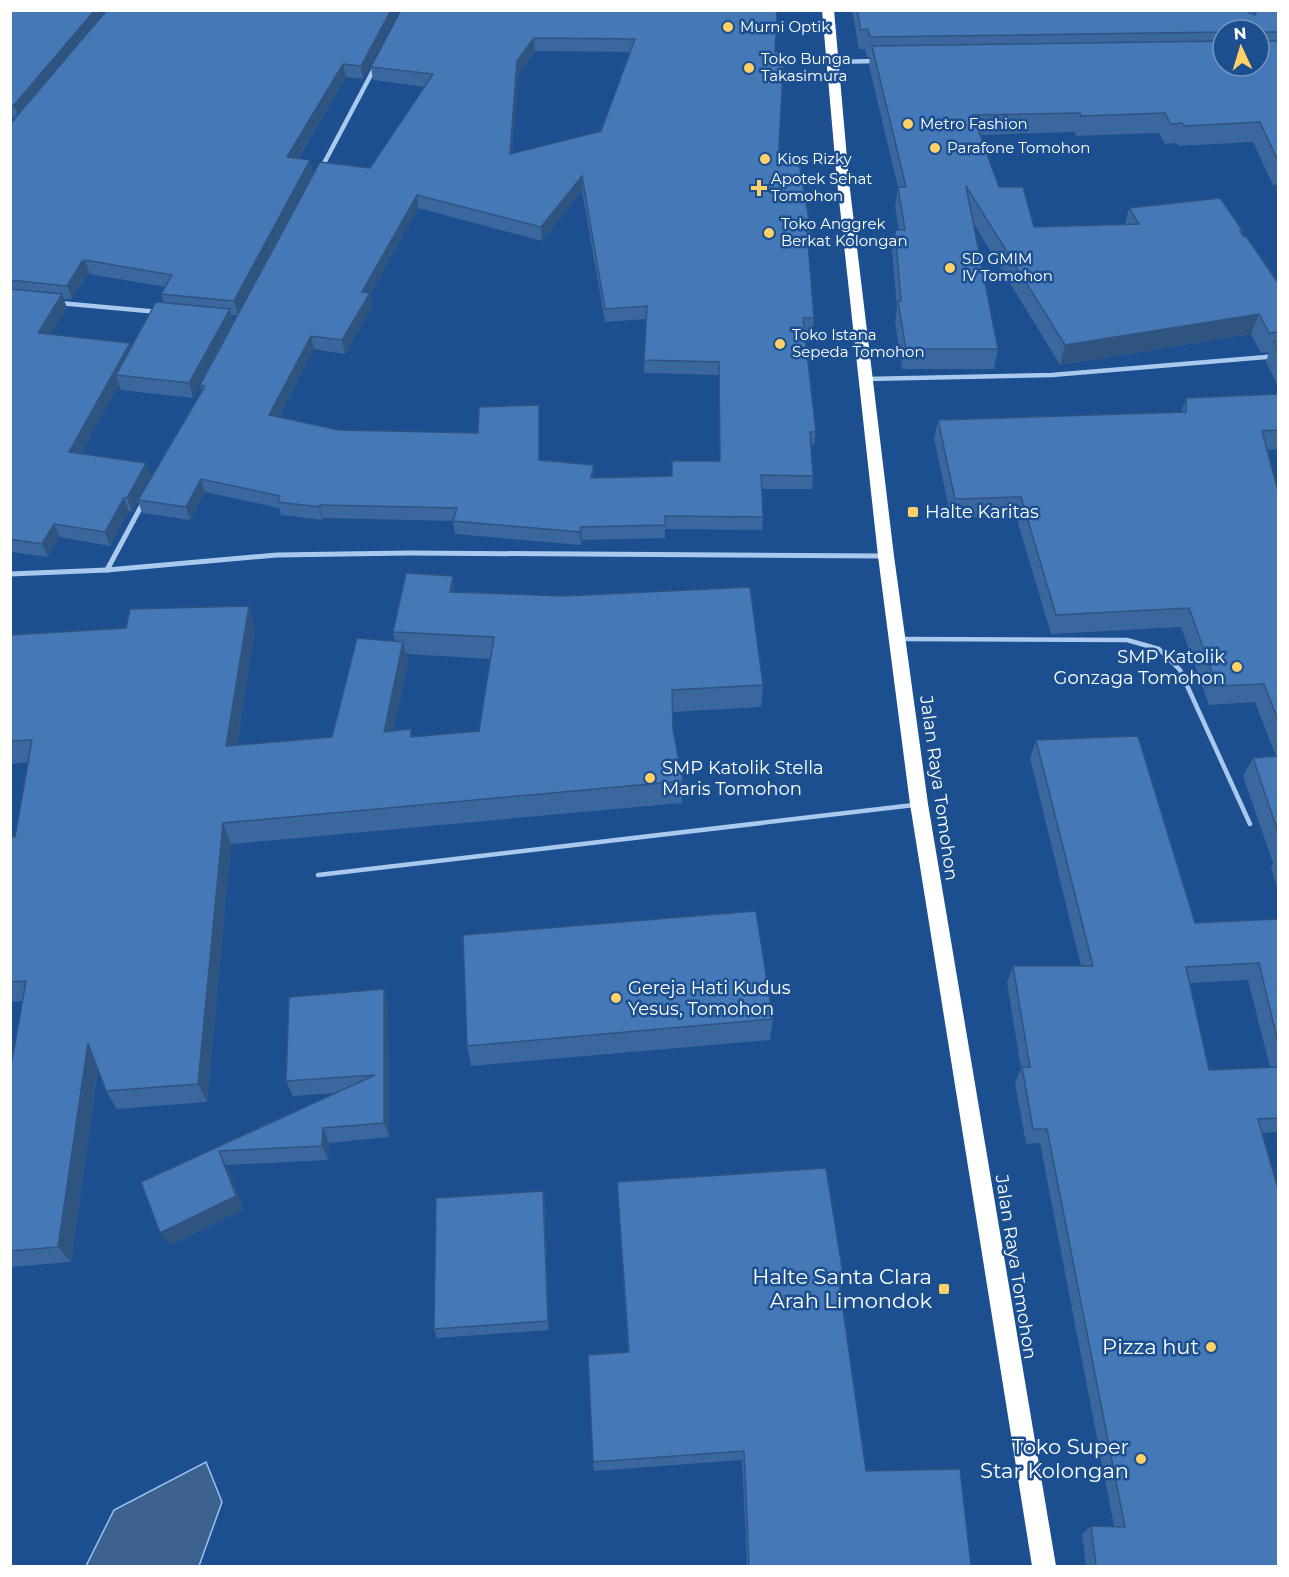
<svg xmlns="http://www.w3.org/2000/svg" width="1289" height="1577" font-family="Montserrat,sans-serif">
  <rect width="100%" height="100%" fill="#1b4f8f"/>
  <path fill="#3c6290" stroke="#9cc4f0" stroke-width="1.5" d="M206,1462L222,1502L199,1566H86L114,1510Z"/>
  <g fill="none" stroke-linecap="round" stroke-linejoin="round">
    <g stroke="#a9c9ee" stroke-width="4.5">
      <path d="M900,639L1127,640L1159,649L1180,670L1250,824"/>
      <path d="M318,875L914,805"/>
    </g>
    <g stroke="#a9c9ee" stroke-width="4.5">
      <path d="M831,62L877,61"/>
      <path d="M321,169L375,67"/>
      <path d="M59,303L159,312"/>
      <path d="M866,379L1052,375L1278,356"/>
    </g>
    <g stroke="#a9c9ee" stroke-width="5">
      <path d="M144,501L107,570L277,555L409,553L885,556"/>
      <path d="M10,574L107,570"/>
    </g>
    <path fill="#fff" fill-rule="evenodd" d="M822,10H834L849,181L894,556L928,804L1056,1566H1032L910,804L878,556L837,181Z"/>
  </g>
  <g fill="#3a679d" fill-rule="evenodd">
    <path d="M10,10H399L363,79L346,77L298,159L310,160L313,174L261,271L370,168L425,87L373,80L371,67L401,10L775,52L778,165L811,230L810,243H808L814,318L813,331H805L816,432L814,445H811L813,476L812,489H762L763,517L762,530L665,529V538L582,540L581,545L455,534L453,521L323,518L322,520L281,515L279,508L205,492L190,520L142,513L138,501L132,512L129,511L110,546L60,537L48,557L10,552V121L11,123L15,118H10ZM535,51L630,52L601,131L512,154L518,75ZM582,190L605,322L646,319L644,373L719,375L720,461L672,476L594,478V465L540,461V419L478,433L339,430L279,417L314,349L345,354L372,307L370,295L418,208L542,241ZM90,274L165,287L161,294L164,303L131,347L130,343L50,334L67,308L63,299H72L87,275ZM231,315H238L233,323ZM221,347L200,385L202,391L144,490L151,477L81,453L119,385L121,390L193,398Z"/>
    <path d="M852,10H1278V185H1273L1253,142L1178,146L1177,143L1165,144L1159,133L1076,136L1075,132L980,135L999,187L1034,227L1125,224L1129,208L1243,231L1242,233L1278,283V386L1266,362L1269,352L1261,353L1251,334L1060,365L974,224L998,349L994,369H902L895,321L897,309L892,250L895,230H899L895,207L898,187L869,66L870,57H867L865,49H859ZM1223,30H1259L1223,66Z"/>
    <path d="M1278,394V449L1267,450L1278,491V891L1271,868L1273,863L1243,776L1253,758L1276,756L1255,702L1209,705L1181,627L1051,634L1016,516L951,518L934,439L938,420L1181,413L1186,398Z"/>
    <path d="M456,592L763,685L761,707L673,712V730L683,781L682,803L231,844L207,1102L117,1109L106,1091L98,1070L71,1262L10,1267V1072L23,1001L10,1002V837H15L28,762L10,764V635L126,628L249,606L255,629L237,745L332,737L395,641L393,632ZM406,654L491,659L479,731L412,737L393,731L408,664Z"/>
    <path d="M1036,740L1195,923L1278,919V1132L1262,1133L1278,1566H1086L1082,1534L1091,1526H1114L1040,1143L1026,1144L1015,1082L1021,1069L1007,982L1013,966H1081L1030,758ZM1248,980L1270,1067L1209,1070L1189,983Z"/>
    <path d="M388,1004L389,1137L329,1143L328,1160L226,1165L244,1210L169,1246L141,1182L336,1093L293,1096L286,1081Z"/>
    <path d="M773,1019L770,1040L471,1066L467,1046Z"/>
    <path d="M617,1182L844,1280L840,1291L866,1471L971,1566H747L742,1460L594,1471L593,1462L628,1352Z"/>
    <path d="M543,1191L545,1201L549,1330L437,1338L434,1329Z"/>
  </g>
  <g fill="#305480">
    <path d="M95,10H111L19,119L14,105Z"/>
    <path d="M391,10L399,11L363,79L361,66Z"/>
    <path d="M534,38L535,51L518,75L511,168L510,154L517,61Z"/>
    <path d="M343,64L346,77L290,171L287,157Z"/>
    <path d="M310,160L313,174L238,315L234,301Z"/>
    <path d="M582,176V190L542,241L541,227Z"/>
    <path d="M417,195L418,208L370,295L372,307L345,354L342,340L362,292Z"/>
    <path d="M85,260L90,274L87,275L72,299L67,286L82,261Z"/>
    <path d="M62,294L67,308L43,347L38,333Z"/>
    <path d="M230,309L233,324L193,398L189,383Z"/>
    <path d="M1259,314L1251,334L1060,365L1065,345Z"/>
    <path d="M311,336L314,349L273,429L269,415Z"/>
    <path d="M130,343L135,357L116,375L119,385L74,465L69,452Z"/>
    <path d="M539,405L540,419V474L539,460Z"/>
    <path d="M146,463L151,477L132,512L127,498Z"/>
    <path d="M594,465V478H591Z"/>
    <path d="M201,479L205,492L190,520L186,507Z"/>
    <path d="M124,498L129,511L110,546L105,532Z"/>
    <path d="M320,505L323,518L322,520L320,507Z"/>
    <path d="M54,524L60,537L48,557L42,544Z"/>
    <path d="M581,527L582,540L581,545L580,532Z"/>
    <path d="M453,576L456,598L450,592Z"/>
    <path d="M249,606L255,629L233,768L226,746Z"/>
    <path d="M403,642L408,664L388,754L384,732Z"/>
    <path d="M223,823L231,844L207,1102L198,1084Z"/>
    <path d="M384,989L388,1004L389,1137L384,1123Z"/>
    <path d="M88,1043L99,1061L71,1262L58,1247Z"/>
    <path d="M323,1128L329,1143L328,1160L322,1146Z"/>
    <path d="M219,1151L226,1165L244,1210L169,1246L160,1233Z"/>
    <path d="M543,1191L545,1201L549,1330L548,1321Z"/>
  </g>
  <g fill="#4478b7" stroke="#305480" stroke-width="1.5" fill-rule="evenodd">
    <path d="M10,10H95L14,105H10Z"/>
    <path d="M107,10H391L361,66L343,64L287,157L310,160L234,301L161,294L172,275L85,260L82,261L67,286L10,280V124Z"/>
    <path d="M401,10H777L775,52H784L778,165L799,164L811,230H807L814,318H803L816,432H810L813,476L761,475L763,517L665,516V525L581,527L580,532L453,521L457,508L320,505V507L278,502L280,496L201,479L186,507L138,500L205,386L200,385L320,162L370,168L433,74L371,67ZM534,38L635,39L601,131L510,154L517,61ZM582,176L605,309L647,306L644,360L719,362L720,461H672V476L591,478L594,465L539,460V405L479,407L478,433L339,430L269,415L311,336L342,340L370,293L362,292L417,195L541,227Z"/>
    <path d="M857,10H1248L1249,13L1255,15L1257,10H1278V32H1264L1261,37L1265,41H1278V161L1260,122L1184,126L1182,123L1171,124L1165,113L1081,116L1080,113L973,115L999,187H1023L1034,227L1139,224L1129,208L1220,198L1243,231H1240L1244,237L1246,236L1278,283V332L1269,333L1259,314L1065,345L966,186L998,349H906L898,301H901L895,230H905L898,187H906L872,46L1223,41V66H1259V30H1223V32L870,37L868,29L861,30Z"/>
    <path d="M10,289L62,294L38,333L130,343L69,452L146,463L127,498H124L105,532L54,524L42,544L10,539Z"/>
    <path d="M156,302L230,309L189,383L116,375Z"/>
    <path d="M1278,341V351L1274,342Z"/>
    <path d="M1278,394V430L1262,431L1278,491V720L1264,684L1217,686L1189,608L1056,615L1021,497L955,499L938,420L1186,412V398Z"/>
    <path d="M406,573L453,576L450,592L565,596L750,587L763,685L672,690L673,730L683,781L223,823L198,1084L106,1091L88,1043L58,1247L10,1251V1072L26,981L10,982V837H15L32,740L10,741V635L126,628L130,609L249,606L226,746L332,737L357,638L403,642L384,732L411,729V737L479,731L494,637L393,632Z"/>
    <path d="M1138,736L1195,923L1278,919V1043L1259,963L1186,967L1209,1070L1278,1067V1118L1258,1119L1278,1189V1566H1096L1091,1526L1125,1527L1047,1129H1033L1022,1067H1030L1013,966H1093L1036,740Z"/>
    <path d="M1278,756V832L1253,758Z"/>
    <path d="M756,911L773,1019L467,1046L463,935Z"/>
    <path d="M384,989V1123L323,1128L322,1146L219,1151L236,1196L160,1233L141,1182L375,1075L286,1081L289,997Z"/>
    <path d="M826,1168L844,1280L839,1281L866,1471L960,1469L971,1566H749L744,1451L593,1462L588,1355L629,1352L617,1182Z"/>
    <path d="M543,1191L548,1321L434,1329L436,1198Z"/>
  </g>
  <g fill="#ffd166" stroke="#1b4f8f" stroke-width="2">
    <circle cx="728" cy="27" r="6"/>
    <circle cx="749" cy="68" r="6"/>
    <circle cx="908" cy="124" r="6"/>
    <circle cx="935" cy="148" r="6"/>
    <circle cx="765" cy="159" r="6"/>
    <path d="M756 179h6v6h6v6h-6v6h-6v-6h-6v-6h6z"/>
    <circle cx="769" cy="233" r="6"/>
    <circle cx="950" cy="268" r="6"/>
    <circle cx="780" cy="344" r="6"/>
    <rect x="907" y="506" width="12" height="12" rx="3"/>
    <circle cx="1237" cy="667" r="6"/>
    <circle cx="650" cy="778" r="6"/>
    <circle cx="616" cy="998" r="6"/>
    <rect x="938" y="1283" width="12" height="12" rx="3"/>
    <circle cx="1211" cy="1347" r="6"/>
    <circle cx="1141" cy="1459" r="6"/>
  </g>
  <g text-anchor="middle" stroke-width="5" stroke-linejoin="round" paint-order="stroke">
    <g font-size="15" fill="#fff" stroke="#1b4f8f" text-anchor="start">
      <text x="740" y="32">Murni Optik</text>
      <text x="761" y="64">Toko Bunga<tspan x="761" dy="17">Takasimura</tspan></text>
      <text x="920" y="129">Metro Fashion</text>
      <text x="947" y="153">Parafone Tomohon</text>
      <text x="777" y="164">Kios Rizky</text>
      <text x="771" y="184">Apotek Sehat<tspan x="771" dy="17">Tomohon</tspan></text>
      <text x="781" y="229">Toko Anggrek<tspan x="781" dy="17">Berkat Kolongan</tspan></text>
      <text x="962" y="264">SD GMIM<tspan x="962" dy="17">IV Tomohon</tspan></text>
      <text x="792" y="340">Toko Istana<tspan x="792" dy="17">Sepeda Tomohon</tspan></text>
    </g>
    <g font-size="18" fill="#fff" stroke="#1b4f8f" text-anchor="start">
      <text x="925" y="518">Halte Karitas</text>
      <text x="1225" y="663" text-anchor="end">SMP Katolik<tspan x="1225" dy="21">Gonzaga Tomohon</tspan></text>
      <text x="662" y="774">SMP Katolik Stella<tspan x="662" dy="21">Maris Tomohon</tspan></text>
      <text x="628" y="994">Gereja Hati Kudus<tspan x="628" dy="21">Yesus, Tomohon</tspan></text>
    </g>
    <g font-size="18" fill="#fff" stroke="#1b4f8f">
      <text transform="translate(939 788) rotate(82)" y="6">Jalan Raya Tomohon</text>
      <text transform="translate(1016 1267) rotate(81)" y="6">Jalan Raya Tomohon</text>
    </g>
    <g font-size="21" fill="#fff" stroke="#1b4f8f" text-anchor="end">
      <text x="932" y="1284">Halte Santa Clara<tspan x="932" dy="24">Arah Limondok</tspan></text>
      <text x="1199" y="1354">Pizza hut</text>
      <text x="1129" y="1454">Toko Super<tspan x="1129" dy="24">Star Kolongan</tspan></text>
    </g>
  </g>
  <rect width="1289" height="1577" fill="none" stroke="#ffffff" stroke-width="24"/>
  <g transform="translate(1241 48) rotate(356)"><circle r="28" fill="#1b4f8f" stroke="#7695bc" stroke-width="1.5"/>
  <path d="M0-4.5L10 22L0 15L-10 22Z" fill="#ffd166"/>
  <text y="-9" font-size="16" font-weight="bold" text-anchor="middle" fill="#ffffff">N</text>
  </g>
</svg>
